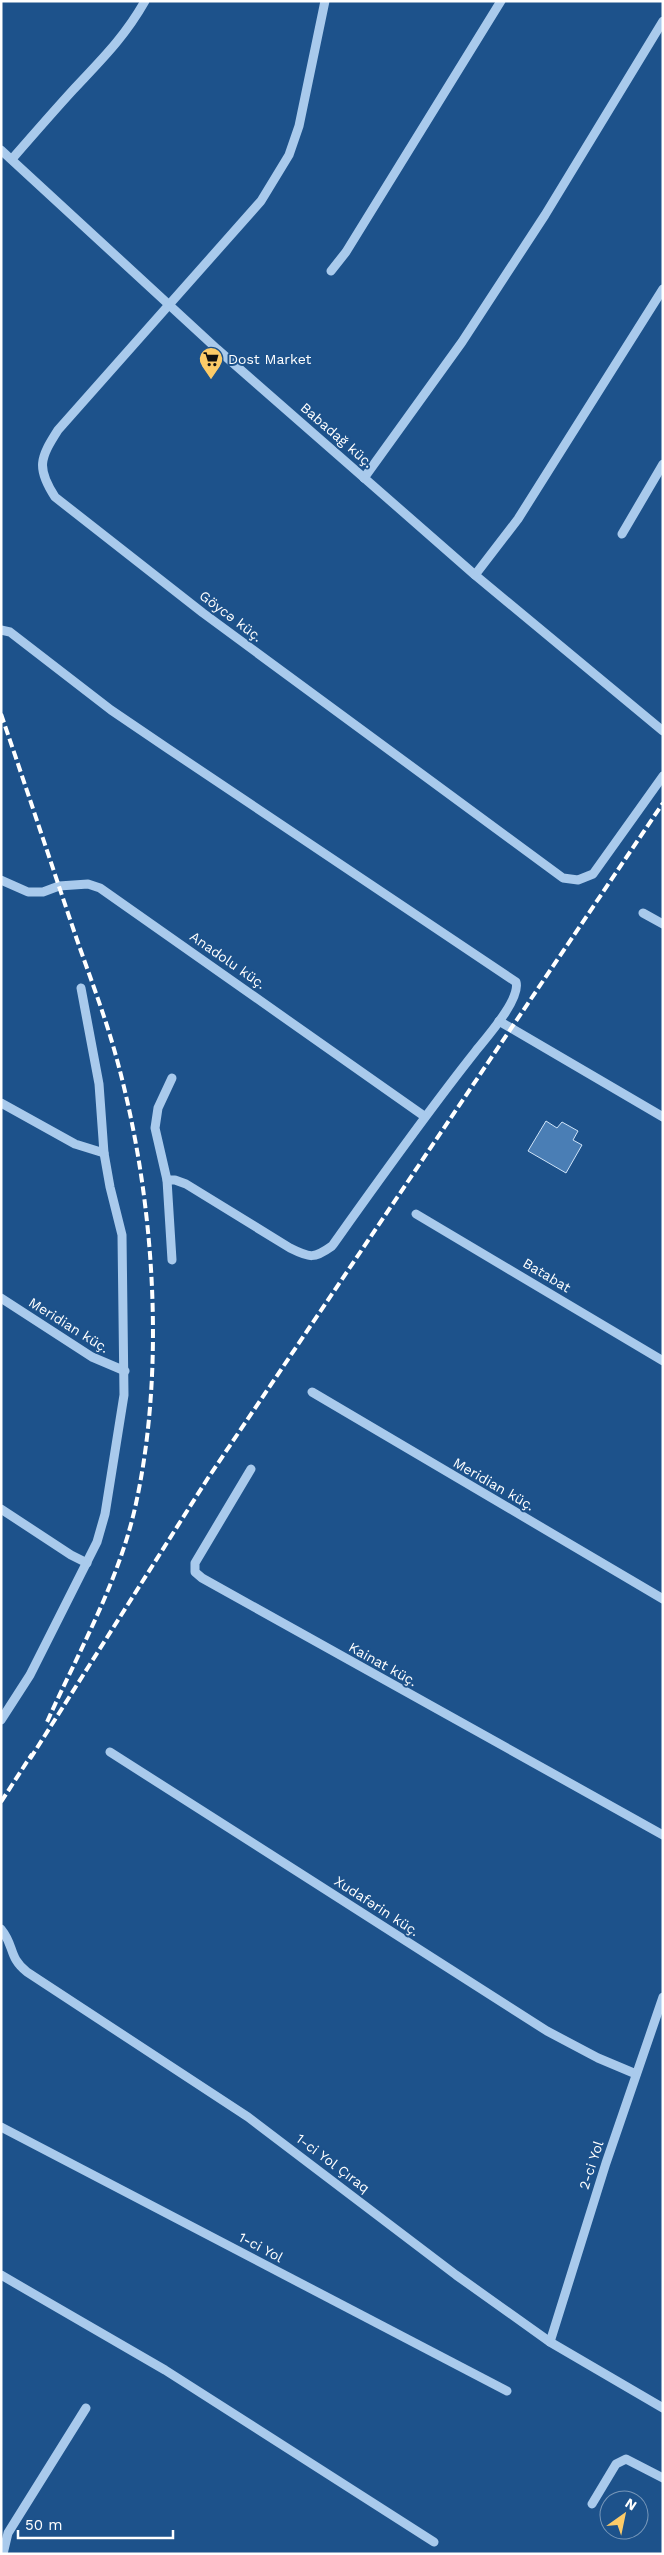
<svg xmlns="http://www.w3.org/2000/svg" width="664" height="2555" font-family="'Work Sans',sans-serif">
  <rect width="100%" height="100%" fill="#1d528b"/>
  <path fill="#4a7eb5" stroke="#cfe4f9" d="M546,1121L557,1128L562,1122L578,1131L573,1140L582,1145L566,1173L528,1151Z"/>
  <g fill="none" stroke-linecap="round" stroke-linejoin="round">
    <g stroke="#a9caec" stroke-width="9">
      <path d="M325,1L299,126L289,155L261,201L58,430C40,458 36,468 55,497L203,613L563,878L578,880L593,874L663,776"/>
      <path d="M1,150L217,349L475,575L663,731"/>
      <path d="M12,159C32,136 52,113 73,90C101,60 124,38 145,1"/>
      <path d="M331,271L346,252L501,1"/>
      <path d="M364,478L462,342L545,215L663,21"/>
      <path d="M622,534L663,464"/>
      <path d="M475,575L518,519L663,289"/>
      <path d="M1,630L10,632L111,710L167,748L516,982C521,999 486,1038 475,1052C425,1115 379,1180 332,1246C314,1259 310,1258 290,1248L186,1184L175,1180H167"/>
      <path d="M1,880L28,892H43L59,886L88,884L100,888L424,1116"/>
      <path d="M643,913L663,924"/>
      <path d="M499,1021L663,1117"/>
      <path d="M1,1103L75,1144L104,1153"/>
      <path d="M416,1214L663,1361"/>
      <path d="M172,1260L167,1180L155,1128L158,1108L172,1078"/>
      <path d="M1,1298L92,1357L125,1371"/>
      <path d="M312,1392L663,1599"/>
      <path d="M251,1469L195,1563V1572L202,1578L663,1835"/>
      <path d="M1,1509L71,1555L87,1563"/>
      <path d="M1,1720L30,1675L97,1542L105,1514L124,1395L122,1235L110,1187L104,1153L99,1084L81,988"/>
      <path d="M110,1752L547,2031L598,2058L636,2074"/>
      <path d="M1,1929C15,1946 8,1957 27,1972L248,2117L456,2275L550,2342L663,2408"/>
      <path d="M1,2127L507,2391"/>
      <path d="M1,2275L165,2370L434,2542"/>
      <path d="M550,2342L606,2163L663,1997"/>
      <path d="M592,2504L616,2464L626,2459L663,2478"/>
      <path d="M3,2554L8,2533L86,2408"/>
    </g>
    <g stroke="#fff" stroke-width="4" stroke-dasharray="9 4" stroke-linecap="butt">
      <path d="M1,714C26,787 50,860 75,934C88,972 103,1010 114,1049C154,1189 167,1366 135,1508C118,1583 78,1653 47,1722"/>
      <path d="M30,1759L208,1478L663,803"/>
      <path d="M1,1802L32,1754"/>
    </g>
  </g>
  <defs>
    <g id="supermarket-pin" transform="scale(1.25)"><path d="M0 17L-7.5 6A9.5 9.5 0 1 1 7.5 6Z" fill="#fccb68" stroke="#1d528b"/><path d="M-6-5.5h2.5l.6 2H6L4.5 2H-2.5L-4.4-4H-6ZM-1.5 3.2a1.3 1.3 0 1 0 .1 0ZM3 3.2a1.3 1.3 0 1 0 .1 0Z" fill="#111"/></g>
  </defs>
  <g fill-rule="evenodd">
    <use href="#supermarket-pin" x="211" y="359"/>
  </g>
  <g text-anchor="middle" stroke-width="4" stroke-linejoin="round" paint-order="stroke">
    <g font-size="14" fill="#fff" stroke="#1d528b" text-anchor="start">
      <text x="228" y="364">Dost Market</text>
    </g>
    <g font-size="14" fill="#fff" stroke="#1d528b">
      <text transform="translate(337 435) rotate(41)" y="5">Babadağ küç.</text>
      <text transform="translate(231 616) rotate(37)" y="5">Göycə küç.</text>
      <text transform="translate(228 960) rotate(35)" y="5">Anadolu küç.</text>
      <text transform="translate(547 1275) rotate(31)" y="5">Batabat</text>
      <text transform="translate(69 1325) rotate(32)" y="5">Meridian küç.</text>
      <text transform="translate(494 1484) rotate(30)" y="5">Meridian küç.</text>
      <text transform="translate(383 1664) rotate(29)" y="5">Kainat küç.</text>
      <text transform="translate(377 1906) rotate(33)" y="5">Xudafərin küç.</text>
      <text transform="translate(333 2163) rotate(37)" y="5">1-ci Yol Çıraq</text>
      <text transform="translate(591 2165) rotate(-72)" y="5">2-ci Yol</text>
      <text transform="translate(261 2247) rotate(28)" y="5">1-ci Yol</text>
    </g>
  </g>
  <rect width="664" height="2555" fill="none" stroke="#ffffff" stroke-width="5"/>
  <g transform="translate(624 2515) rotate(33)"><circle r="24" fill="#1d528b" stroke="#7797b9"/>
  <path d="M0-4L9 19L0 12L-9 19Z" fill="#fccb68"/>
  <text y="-8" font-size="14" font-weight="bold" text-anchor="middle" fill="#ffffff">N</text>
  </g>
  <path d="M18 2530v8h155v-8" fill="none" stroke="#ffffff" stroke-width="2.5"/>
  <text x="25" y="2530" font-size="15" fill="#ffffff" stroke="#1d528b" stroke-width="4" paint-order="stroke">50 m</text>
</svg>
